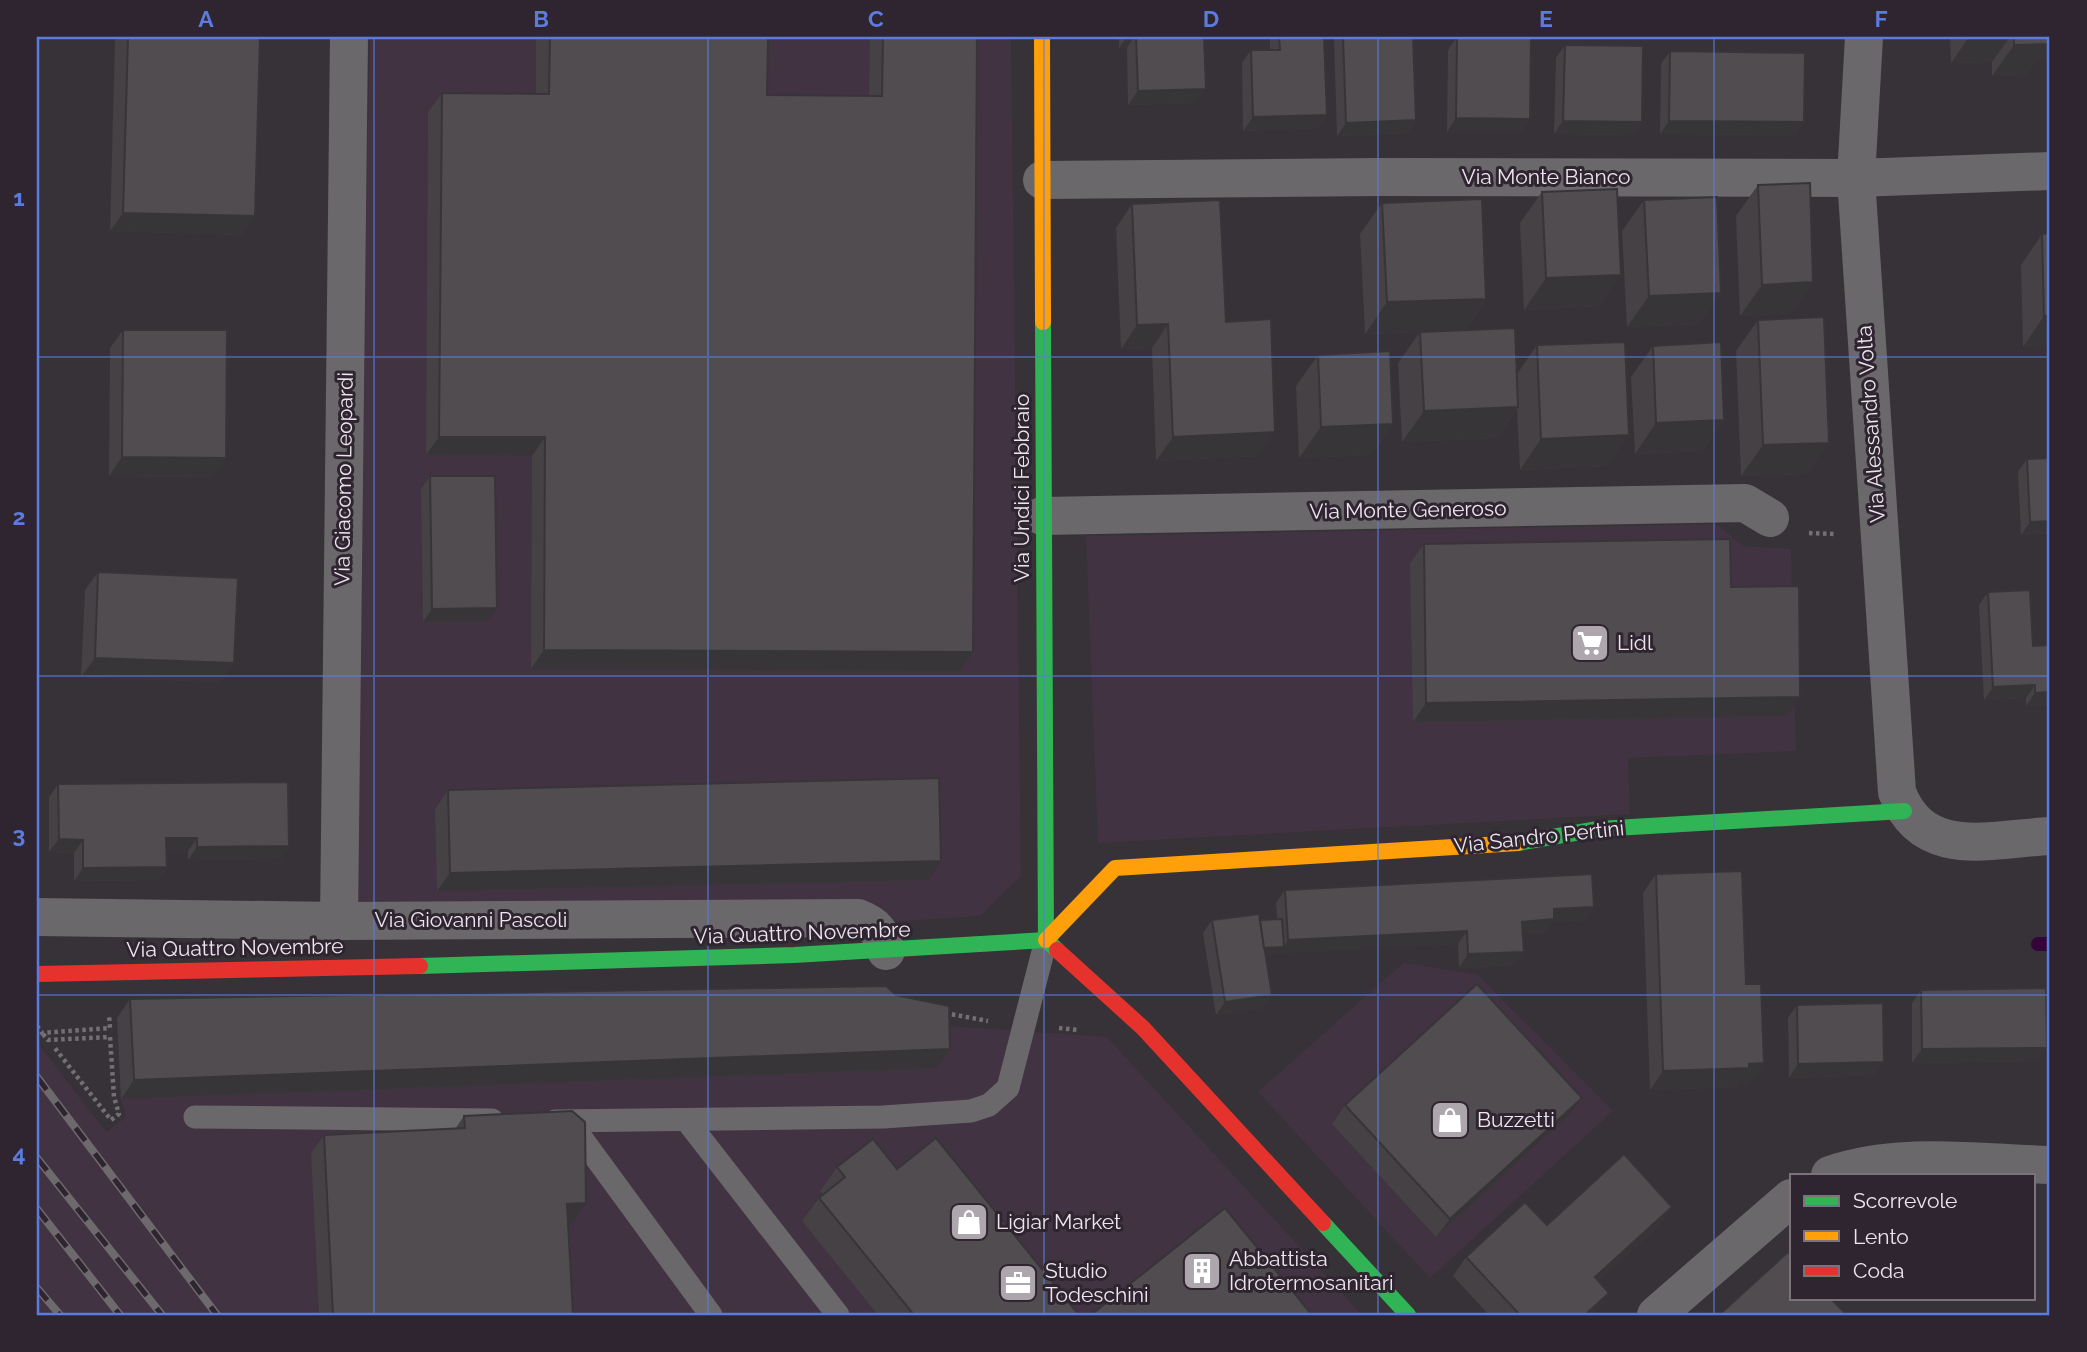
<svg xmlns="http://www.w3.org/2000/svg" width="2087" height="1352" font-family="Raleway,sans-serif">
  <rect width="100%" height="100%" fill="#373237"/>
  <g fill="#413342">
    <path d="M370,37H1011L1021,876L980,916L766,930L349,937Z"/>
    <path d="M1716,524L1744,546L1791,549L1796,751L1628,758L1630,814L1098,843L1086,536Z"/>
    <path d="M1403,963L1477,974L1613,1111L1430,1278L1258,1092Z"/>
    <path d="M117,1018L936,1025L1107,1037L1362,1315H37V1042L106,1132L126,1117L121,1099Z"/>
  </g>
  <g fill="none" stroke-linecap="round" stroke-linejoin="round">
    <path stroke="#34043a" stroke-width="14" d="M2038,944H2050"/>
    <g stroke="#727072" stroke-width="4.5" stroke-dasharray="3.5 3.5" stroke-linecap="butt">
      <path d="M1809,533L1835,534"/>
      <path d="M945,1013L988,1021"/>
      <path d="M37,1026L42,1033L110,1028L109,1015"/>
      <path d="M1059,1028L1078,1030"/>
      <path d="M43,1034L48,1040L110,1037L114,1097L119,1114L111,1120L54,1047"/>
    </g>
    <g stroke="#6b686b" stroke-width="23">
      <path d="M195,1117L492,1120"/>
      <path d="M555,1121L883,1117L971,1111L989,1105L1008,1088L1046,940"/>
      <path d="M569,1121L711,1315"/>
      <path d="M687,1121L838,1315"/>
    </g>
    <g stroke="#6b686b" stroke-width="38">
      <path d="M1864,37L1856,178L1897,792C1923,861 1991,839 2050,836"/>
      <path d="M1042,180L1379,177L1856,178L2050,171"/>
      <path d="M1042,516L1745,503L1770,518"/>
      <path d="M37,917L339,921L858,918C876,925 881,932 886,951"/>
      <path d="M339,921L349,37"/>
      <path d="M1830,1175C1900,1151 1978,1163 2050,1165"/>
      <path d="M1656,1315L1791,1198"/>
    </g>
    <g stroke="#30b455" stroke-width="16">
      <path d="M1043,322L1046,940"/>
      <path d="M1518,843L1598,829L1904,811"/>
      <path d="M420,966L794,955L1046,940L1057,950"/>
      <path d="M1323,1223L1408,1315"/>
    </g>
    <g stroke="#ff9f0a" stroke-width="16">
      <path d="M1042,37L1043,322"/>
      <path d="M1046,940L1115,868L1518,843"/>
    </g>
    <g stroke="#e5322d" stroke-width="16">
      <path d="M1057,950L1143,1028L1323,1223"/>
      <path d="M37,974L420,966"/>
    </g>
    <g stroke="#6d696d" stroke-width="8">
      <g id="rail">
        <path d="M37,1077L217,1315"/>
        <path d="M37,1158L162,1315"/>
        <path d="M37,1209L120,1315"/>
        <path d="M37,1288L60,1315"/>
      </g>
    </g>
    <use href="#rail" stroke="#2f2530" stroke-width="5" stroke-dasharray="16" stroke-linecap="butt"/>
  </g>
  <g fill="#454145">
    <path d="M117,37H260L242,235L110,231L115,40Z"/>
    <path d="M536,37H768L767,95L869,96L870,37H977L973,652L960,671L531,669L532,456L426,455L428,112L442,93L536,94Z"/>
    <path d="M1119,37H1204L1196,103L1128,105L1127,48H1119Z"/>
    <path d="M1270,37H1324L1327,115L1318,128L1243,131L1242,63L1251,50H1270Z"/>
    <path d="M1335,37H1413L1416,120L1407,133L1337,136L1334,39Z"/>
    <path d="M1457,37L1530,119L1521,132H1447L1448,50Z"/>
    <path d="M1950,37H2050V60H2037L2026,75L1992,76V62L1951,63Z"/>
    <path d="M1565,45L1642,122L1633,135L1554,134L1556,58Z"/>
    <path d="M1670,51L1804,122L1795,135L1660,134L1661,64Z"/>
    <path d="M1758,185L1813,282L1791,313L1740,316L1736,216Z"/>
    <path d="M1542,192L1600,306L1524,310L1520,223Z"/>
    <path d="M1644,200L1721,293L1699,324L1627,327L1622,231Z"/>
    <path d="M1382,203L1486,299L1465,330L1365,334L1360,234Z"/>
    <path d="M1132,204L1226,322L1259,456L1156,461L1152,348L1121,349L1116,228Z"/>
    <path d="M2042,234L2050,347H2023L2021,265Z"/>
    <path d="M1758,320L1808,474L1741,476L1736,351Z"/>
    <path d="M123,330L213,477L109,476L110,348Z"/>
    <path d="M1420,332L1517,374L1537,345L1607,466L1520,470L1517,409L1497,438L1402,442L1398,363Z"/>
    <path d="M1653,346L1724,420L1703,451L1635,454L1631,377Z"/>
    <path d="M1318,355L1393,424L1371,455L1299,458L1296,386Z"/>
    <path d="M2027,459L2050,533L2021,535L2018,472Z"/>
    <path d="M430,476L487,621L423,622L421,489Z"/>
    <path d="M1424,544L1731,587L1787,716L1413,722L1410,563Z"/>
    <path d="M98,572L221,682L81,677L85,590Z"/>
    <path d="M1988,592L2033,646L2050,645V705L2026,706V698L1984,700L1979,605Z"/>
    <path d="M58,784L289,846L280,859L188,860V851H166L167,867L157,880L74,881V853L49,852V797Z"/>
    <path d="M448,790L928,880L437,891L435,809Z"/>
    <path d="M1656,874L1746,984L1751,1082L1739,1083L1736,1087L1650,1090L1643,893Z"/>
    <path d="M1285,890L1594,907L1585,920L1552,922L1545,933L1523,934L1514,965L1459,968L1458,944L1265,954L1272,995L1262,1008L1216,1015L1203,933L1212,920L1277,919L1276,903Z"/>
    <path d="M1921,990L2038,1061L1912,1063V1003Z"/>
    <path d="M130,999L950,1049L937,1068L121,1099L117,1018Z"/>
    <path d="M1797,1005L1875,1075L1789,1078L1788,1018Z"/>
    <path d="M1345,1105L1568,1116L1436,1237L1332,1124Z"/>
    <path d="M464,1116L573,1222H568L573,1315H319L311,1153L324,1135L455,1129Z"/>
    <path d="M837,1167L897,1169L1079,1315H878L802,1221L819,1198L823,1194L820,1191Z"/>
    <path d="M1672,1207L1659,1226L1598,1281L1596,1312L1593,1315H1489L1453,1276L1466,1257L1547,1225Z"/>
  </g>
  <g fill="#383538">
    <path d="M1127,37H1134L1127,48H1119Z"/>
    <path d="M1969,37H2010L1992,62L1951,63Z"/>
    <path d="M2043,37H2050V60H2037L2026,75L1992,76L2014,45Z"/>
    <path d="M1206,89L1196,103L1128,105L1138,91Z"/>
    <path d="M1327,115L1318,128L1243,131L1253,117Z"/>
    <path d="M1456,118L1530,119L1521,132H1447Z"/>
    <path d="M1416,120L1407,133L1337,136L1346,123Z"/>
    <path d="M1563,121L1642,122L1633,135L1554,134Z"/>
    <path d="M1669,121L1804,122L1795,135L1660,134Z"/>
    <path d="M123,213L255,216L242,235L110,231Z"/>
    <path d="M1621,275L1600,306L1524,310L1546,278Z"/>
    <path d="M1813,282L1791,313L1740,316L1762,285Z"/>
    <path d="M1721,293L1699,324L1627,327L1649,296Z"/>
    <path d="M1486,299L1465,330L1365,334L1387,302Z"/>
    <path d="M2044,316H2050V347H2023Z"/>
    <path d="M1168,324L1152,348L1121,349L1137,325Z"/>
    <path d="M1518,407L1497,438L1402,442L1424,411Z"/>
    <path d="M1724,420L1703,451L1635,454L1656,423Z"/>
    <path d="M1393,424L1371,455L1299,458L1321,427Z"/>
    <path d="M1275,432L1259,456L1156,461L1173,437Z"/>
    <path d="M1629,435L1607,466L1520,470L1541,439Z"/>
    <path d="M439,437H545L532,456L426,455Z"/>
    <path d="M1829,443L1808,474L1741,476L1763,445Z"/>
    <path d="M122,457L226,458L213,477L109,476Z"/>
    <path d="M2050,521V533L2021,535L2030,522Z"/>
    <path d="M497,608L487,621L423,622L432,609Z"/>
    <path d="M544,650L973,652L960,671L531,669Z"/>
    <path d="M95,658L234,663L221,682L81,677Z"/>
    <path d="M2035,685L2026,698L1984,700L1993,687Z"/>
    <path d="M2050,692V705L2026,706L2035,693Z"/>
    <path d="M1800,697L1787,716L1413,722L1426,703Z"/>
    <path d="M166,838H197L188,851H157Z"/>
    <path d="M59,839L83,840L74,853L49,852Z"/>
    <path d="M289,846L280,859L188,860L197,847Z"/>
    <path d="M941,861L928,880L437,891L450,873Z"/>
    <path d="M167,867L157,880L74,881L83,868Z"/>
    <path d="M1594,907L1585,920L1552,922L1545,933L1513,935L1522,922L1554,909Z"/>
    <path d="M1467,931L1458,944L1279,954L1288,940Z"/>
    <path d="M1284,947L1279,954L1254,955L1259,948Z"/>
    <path d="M1524,952L1514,965L1459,968L1468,954Z"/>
    <path d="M1272,995L1262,1008L1216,1015L1225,1002Z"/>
    <path d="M2047,1048L2038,1061L1912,1063L1922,1049Z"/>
    <path d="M950,1049L937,1068L121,1099L134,1080Z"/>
    <path d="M1884,1062L1875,1075L1789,1078L1798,1064Z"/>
    <path d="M1764,1063L1751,1082L1739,1083L1736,1087L1650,1090L1663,1071Z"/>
    <path d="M1582,1098L1568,1116L1436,1237L1450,1219Z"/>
    <path d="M586,1203L573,1222L554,1223L567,1204Z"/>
    <path d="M1672,1207L1659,1226L1582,1296L1595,1277Z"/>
    <path d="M1609,1293L1596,1312L1593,1315H1585Z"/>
  </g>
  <g fill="#504c50" stroke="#383538" stroke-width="2">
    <path d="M128,37H260L255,216L123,213Z"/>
    <path d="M550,37H768L767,95L882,96L883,37H977L973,652L544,650L545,437H439L442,93L549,94Z"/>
    <path d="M1136,37H1204L1206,89L1138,91Z"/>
    <path d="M1279,37H1324L1327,115L1253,117L1251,50H1280Z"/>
    <path d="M1343,37H1413L1416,120L1346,123Z"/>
    <path d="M1457,37H1531L1530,119L1456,118Z"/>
    <path d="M2014,37H2048V44L2014,45Z"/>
    <path d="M1565,45L1643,46L1642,122L1563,121Z"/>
    <path d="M1670,51L1805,53L1804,122L1669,121Z"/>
    <path d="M1810,183L1813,282L1762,285L1758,185Z"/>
    <path d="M1617,189L1621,275L1546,278L1542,192Z"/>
    <path d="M1717,197L1721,293L1649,296L1644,200Z"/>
    <path d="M1482,199L1486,299L1387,302L1382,203Z"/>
    <path d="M1220,200L1226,322L1271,319L1275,432L1173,437L1168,324L1137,325L1132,204Z"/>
    <path d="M2050,233V316H2044L2042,234Z"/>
    <path d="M1824,317L1829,443L1763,445L1758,320Z"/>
    <path d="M1515,328L1518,407L1424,411L1420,332Z"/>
    <path d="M123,330H227L226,458L122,457Z"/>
    <path d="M1625,342L1629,435L1541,439L1537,345Z"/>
    <path d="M1721,342L1724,420L1656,423L1653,346Z"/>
    <path d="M1390,351L1393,424L1321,427L1318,355Z"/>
    <path d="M2050,458V521L2030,522L2027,459Z"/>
    <path d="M430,476H495L497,608L432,609Z"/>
    <path d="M1730,539L1731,587L1799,586L1800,697L1426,703L1424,544Z"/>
    <path d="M98,572L238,578L234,663L95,658Z"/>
    <path d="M2030,590L2033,646L2050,645V692L2035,693V685L1993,687L1988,592Z"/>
    <path d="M939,778L941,861L450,873L448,790Z"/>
    <path d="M288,782L289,846L197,847V838H166L167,867L83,868V840L59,839L58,784Z"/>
    <path d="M1742,871L1746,984H1761L1764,1063L1749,1064V1068L1663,1071L1656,874Z"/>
    <path d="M1592,874L1594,907L1554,909V919L1522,922L1524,952L1468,954L1467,931L1288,940L1285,890Z"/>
    <path d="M1259,914L1272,995L1225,1002L1212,920Z"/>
    <path d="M1282,919L1284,947L1264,948L1260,920Z"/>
    <path d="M1477,984L1582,1098L1450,1219L1345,1105Z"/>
    <path d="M886,986L896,995L949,1006L950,1049L134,1080L130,999Z"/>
    <path d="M2046,988L2047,1048L1922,1049L1921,990Z"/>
    <path d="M1883,1003L1884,1062L1798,1064L1797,1005Z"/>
    <path d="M572,1111L585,1122L586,1203L567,1204L573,1315H333L324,1135L465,1128L464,1116Z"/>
    <path d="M936,1138L1079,1315H914L819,1198L845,1177L837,1167L873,1139L897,1169Z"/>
    <path d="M1624,1154L1672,1207L1595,1277L1609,1293L1585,1315H1520L1466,1257L1525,1202L1547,1225Z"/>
    <path d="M1225,1208L1312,1315H1091Z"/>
    <path d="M1788,1252L1791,1255V1298H1830L1847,1315H1719Z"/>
  </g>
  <path fill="none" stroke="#5b7bde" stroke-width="2" stroke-opacity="0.55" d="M374,37V1315M708,37V1315M1044,37V1315M1378,37V1315M1714,37V1315M37,357H2050M37,676H2050M37,995H2050"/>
  <defs>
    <g id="supermarket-square" transform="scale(2.0125)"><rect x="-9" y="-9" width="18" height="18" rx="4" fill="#ada6ad" stroke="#2f2530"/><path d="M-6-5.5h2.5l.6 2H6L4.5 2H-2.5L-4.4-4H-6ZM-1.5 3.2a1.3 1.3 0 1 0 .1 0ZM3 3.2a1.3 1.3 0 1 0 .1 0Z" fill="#fff"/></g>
    <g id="shop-square" transform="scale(2.0125)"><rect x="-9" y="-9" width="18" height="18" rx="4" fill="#ada6ad" stroke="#2f2530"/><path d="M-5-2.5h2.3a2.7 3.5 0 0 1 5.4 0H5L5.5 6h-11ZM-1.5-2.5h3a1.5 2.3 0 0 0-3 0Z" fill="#fff"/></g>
    <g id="building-square" transform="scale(2.0125)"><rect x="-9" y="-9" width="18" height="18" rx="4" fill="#ada6ad" stroke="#2f2530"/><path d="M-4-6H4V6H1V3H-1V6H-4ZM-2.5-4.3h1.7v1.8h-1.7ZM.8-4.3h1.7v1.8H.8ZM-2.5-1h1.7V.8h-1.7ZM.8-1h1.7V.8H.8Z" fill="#fff"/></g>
    <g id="office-square" transform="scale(2.0125)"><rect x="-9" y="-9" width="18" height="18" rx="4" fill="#ada6ad" stroke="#2f2530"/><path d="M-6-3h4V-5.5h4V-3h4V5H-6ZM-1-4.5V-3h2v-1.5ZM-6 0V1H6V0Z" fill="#fff"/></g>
  </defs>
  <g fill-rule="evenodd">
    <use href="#supermarket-square" x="1590" y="643"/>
    <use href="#shop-square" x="1450" y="1120"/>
    <use href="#shop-square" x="969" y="1222"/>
    <use href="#building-square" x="1202" y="1271"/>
    <use href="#office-square" x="1018" y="1283"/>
  </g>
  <g text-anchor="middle" stroke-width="6" stroke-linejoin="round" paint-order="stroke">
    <g font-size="21" fill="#ece5ed" stroke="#2f2530">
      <text x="1546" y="184">Via Monte Bianco</text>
      <text transform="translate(1871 424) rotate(-94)" y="7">Via Alessandro Volta</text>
      <text transform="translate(344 479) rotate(-89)" y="7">Via Giacomo Leopardi</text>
      <text transform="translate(1022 488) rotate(-90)" y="7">Via Undici Febbraio</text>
      <text transform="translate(1408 510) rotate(-1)" y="7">Via Monte Generoso</text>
      <text transform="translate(1539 837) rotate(-6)" y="7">Via Sandro Pertini</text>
      <text x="471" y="927">Via Giovanni Pascoli</text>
      <text transform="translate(802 933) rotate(-2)" y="7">Via Quattro Novembre</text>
      <text transform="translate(235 948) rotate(-1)" y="7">Via Quattro Novembre</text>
    </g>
    <g font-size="21" fill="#ece5ed" stroke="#2f2530" text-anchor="start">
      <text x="1617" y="650">Lidl</text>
      <text x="1477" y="1127">Buzzetti</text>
      <text x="996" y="1229">Ligiar Market</text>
      <text x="1229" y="1266">Abbattista<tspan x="1229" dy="24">Idrotermosanitari</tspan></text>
      <text x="1045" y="1278">Studio<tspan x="1045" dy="24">Todeschini</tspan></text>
    </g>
  </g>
  <rect width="2087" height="1352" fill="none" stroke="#2f2530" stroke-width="77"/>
  <rect x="1790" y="1174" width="245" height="126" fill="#2f2530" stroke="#7b727c" stroke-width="2"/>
  <rect x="1804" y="1196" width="35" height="10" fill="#30b455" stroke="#7b727c" stroke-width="2"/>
  <text x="1853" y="1208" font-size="21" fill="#ece5ed">Scorrevole</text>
  <rect x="1804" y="1231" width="35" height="10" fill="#ff9f0a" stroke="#7b727c" stroke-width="2"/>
  <text x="1853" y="1244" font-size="21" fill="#ece5ed">Lento</text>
  <rect x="1804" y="1266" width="35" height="10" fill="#e5322d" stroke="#7b727c" stroke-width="2"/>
  <text x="1853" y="1278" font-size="21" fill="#ece5ed">Coda</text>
  <rect x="38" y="38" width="2010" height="1276" fill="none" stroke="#5b7bde" stroke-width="2.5"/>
  <g font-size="23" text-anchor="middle" font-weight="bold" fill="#5b7bde">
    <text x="206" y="27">A</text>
    <text x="541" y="27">B</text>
    <text x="876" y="27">C</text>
    <text x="1211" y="27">D</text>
    <text x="1546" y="27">E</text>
    <text x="1881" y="27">F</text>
    <text x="19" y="206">1</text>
    <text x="19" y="525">2</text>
    <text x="19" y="843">3</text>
    <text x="19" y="1162">4</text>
  </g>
</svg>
